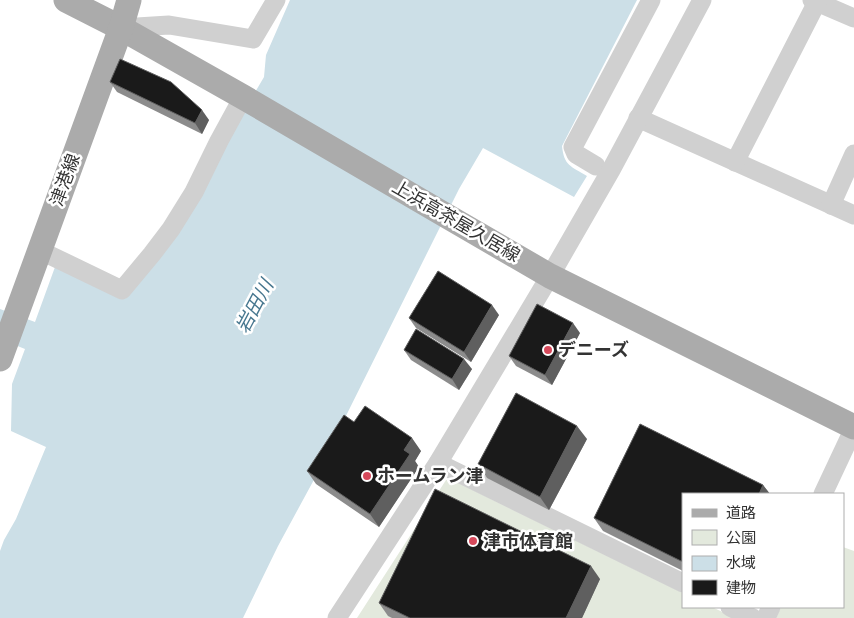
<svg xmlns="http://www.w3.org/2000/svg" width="854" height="618" font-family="'PT Sans','Noto Sans JP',sans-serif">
  <rect width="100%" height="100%" fill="#fff"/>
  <g fill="#e3e9dd">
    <path d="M450,479L683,593V607H712L735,618H357L446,480Z"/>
    <path d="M843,547L854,551V618H776L781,607H843Z"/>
  </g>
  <path fill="#ccdfe7" d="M290,0H637L562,146C564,166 571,166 587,176L574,197L483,148L459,189L316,476L278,546L243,618H0V551L4,540L16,519L46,447L11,431L12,384L25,349L0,339V309L35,322L55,267L124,299L237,123L264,77L266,55Z"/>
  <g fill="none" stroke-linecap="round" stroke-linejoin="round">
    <g stroke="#d0d0d0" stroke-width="19">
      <path d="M812,0L854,18"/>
      <path d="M121,28L169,25L253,39L276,0"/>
      <path d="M638,118L854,215"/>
      <path d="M735,162L817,2"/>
      <path d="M596,166L576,154L573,147L651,0"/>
      <path d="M831,205L854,154"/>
      <path d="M39,250L122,290L152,254L171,229L194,192L219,141L243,97"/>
      <path d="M438,463L683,583"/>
      <path d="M823,494L854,428"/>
      <path d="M730,607L753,618"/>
      <path d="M337,618L438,463L550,276L611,170L702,0"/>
      <path d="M766,618L771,607"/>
    </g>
    <g stroke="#ababab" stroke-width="25">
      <path d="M66,0L121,28L243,97L445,215L550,276L854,427"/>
      <path d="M0,359L121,28L129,0"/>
    </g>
  </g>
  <g fill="#8c8c8c">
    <path d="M110,82L209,120L202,134L117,92Z"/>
    <path d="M499,315L471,362L416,328L409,318Z"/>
    <path d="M580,333L552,385L516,366L509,356Z"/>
    <path d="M404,350L472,369L459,390L411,360Z"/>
    <path d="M354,422L421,451L415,461L419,467L379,527L316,484L307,471Z"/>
    <path d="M640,424L763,485L770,494H683V571L603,531L594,518Z"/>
    <path d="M587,439L549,510L487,478L478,464Z"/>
    <path d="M600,579L582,618H392L388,616L379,603Z"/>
  </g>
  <g fill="#5f5f5f">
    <path d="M202,110L209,120L202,134L195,123Z"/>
    <path d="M492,305L499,315L471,362L464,352Z"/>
    <path d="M573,323L580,333L552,385L545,375Z"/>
    <path d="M464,359L472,369L459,390L452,379Z"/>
    <path d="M577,426L587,439L549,510L540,497Z"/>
    <path d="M412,438L421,451L415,461L419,467L379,527L370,514L404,450Z"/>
    <path d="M763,485L770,494H759Z"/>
    <path d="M591,566L600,579L582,618H566Z"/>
  </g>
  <g fill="#1a1a1a" stroke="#5f5f5f">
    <path d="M120,59L171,82L202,110L195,123L110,82Z"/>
    <path d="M438,271L492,305L464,352L409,318Z"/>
    <path d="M537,304L573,323L545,375L509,356Z"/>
    <path d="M416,329L464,359L452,379L404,350Z"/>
    <path d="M516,393L577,426L540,497L478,464Z"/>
    <path d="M365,406L412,438L404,450L410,454L370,514L307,471L344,415L354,422Z"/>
    <path d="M640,424L763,485L759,494H683V562L594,518Z"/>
    <path d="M435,489L591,566L566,618H410L379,603Z"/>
  </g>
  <g fill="#d6495b" stroke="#fff" stroke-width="2">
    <circle cx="548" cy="350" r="5"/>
    <circle cx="367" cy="476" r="5"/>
    <circle cx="473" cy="541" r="5"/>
  </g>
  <g text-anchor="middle" stroke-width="5" stroke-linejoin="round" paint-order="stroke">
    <g font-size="18" fill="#333" stroke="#fff">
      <text transform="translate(65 180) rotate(-70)" y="6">津港線</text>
      <text transform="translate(456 221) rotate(30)" y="6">上浜高茶屋久居線</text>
    </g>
    <g font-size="18" font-weight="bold" fill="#333" stroke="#fff" text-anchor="start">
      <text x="558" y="356">デニーズ</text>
      <text x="377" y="482">ホームラン津</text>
      <text x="483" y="547">津市体育館</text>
    </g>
    <g font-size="19" font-style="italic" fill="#47778f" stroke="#fff">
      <text transform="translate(254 306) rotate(-62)" y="7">岩田川</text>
    </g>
  </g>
  <rect x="682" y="493" width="162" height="115" fill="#ffffff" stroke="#adadad"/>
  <rect x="692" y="509" width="25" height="8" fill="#ababab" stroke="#adadad"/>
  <text x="726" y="518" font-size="15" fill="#333333">道路</text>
  <rect x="692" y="530" width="25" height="15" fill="#e3e9dd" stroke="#adadad"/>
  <text x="726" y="543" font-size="15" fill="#333333">公園</text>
  <rect x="692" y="556" width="25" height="15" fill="#ccdfe7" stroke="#adadad"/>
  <text x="726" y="568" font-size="15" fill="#333333">水域</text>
  <rect x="692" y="580" width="25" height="15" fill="#1a1a1a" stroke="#adadad"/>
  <text x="726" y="593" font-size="15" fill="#333333">建物</text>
</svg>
